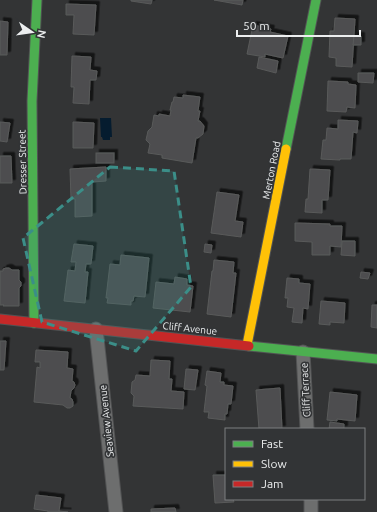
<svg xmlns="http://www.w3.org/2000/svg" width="377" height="512" font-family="Ubuntu,sans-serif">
  <defs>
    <filter id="shadow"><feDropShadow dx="3.5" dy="-3.5" stdDeviation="0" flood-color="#0009"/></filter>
  </defs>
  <rect width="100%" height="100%" fill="#333435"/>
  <path fill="#051c2f" d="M100,118H111L112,137H110V140H103L102,137H101Z"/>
  <g fill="#4d4e4f" stroke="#595a5a" filter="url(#shadow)">
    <path d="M131,0H152L151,4L131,1Z"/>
    <path d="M214,0H243L242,5Z"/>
    <path d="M66,4L96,5L94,35L73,34L74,15H66Z"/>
    <path d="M335,18L355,19L352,67L336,66V58L329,57L330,31H334Z"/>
    <path d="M0,21L8,22L7,55H0Z"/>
    <path d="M253,25L271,29L270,32L288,36L283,58L265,54V57L247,54Z"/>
    <path d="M354,36H361V45H353Z"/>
    <path d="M72,56L91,57L90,70L97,71L96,80H90L89,104L73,103L74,87H71Z"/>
    <path d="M259,57L278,61L276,73L257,68Z"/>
    <path d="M358,73H374L373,83L358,82Z"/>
    <path d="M328,81L348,82V84L356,85L355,108L347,107L346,112L327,111Z"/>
    <path d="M183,95L200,97L198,111H200L198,121H200L204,126L203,134L198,138H196L192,163L162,158V155L148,153L150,144L146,140L148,131L152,127L154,115L159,116V114L170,116L171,110H170L172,102H173L174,97L183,98Z"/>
    <path d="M338,120L358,121L357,133L353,132L351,159H340V160L321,159L323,140H326L327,128L338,129Z"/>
    <path d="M0,122L10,123L7,142L0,141Z"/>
    <path d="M73,122L94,123L93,148H73Z"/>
    <rect x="96" y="153" width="18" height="10"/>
    <path d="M0,156H11L12,183H0Z"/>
    <path d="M106,167V181L92,182V216L75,217V199H71L70,169Z"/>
    <path d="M310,169L330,170L328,200H322V213L305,212L306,199H308Z"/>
    <path d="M217,192L239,195L235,221L243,222L241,237L211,233Z"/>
    <path d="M295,223L330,224V226H342L341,247L330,246V255H312V242L295,241Z"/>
    <path d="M342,241H355V256L341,255Z"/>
    <path d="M74,244L93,246L91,264H86L85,272H88L85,303L64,301L68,270L75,271L76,262H71Z"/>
    <path d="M205,244L212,245L211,253L204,252Z"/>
    <path d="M121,255L149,258L145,297L134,296L133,301H131V305L107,303L108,298H106L110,264L120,265Z"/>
    <path d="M214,260L234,262L233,273H236L231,317L207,314L212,271H213Z"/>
    <path d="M6,268H9L12,270H19V280L21,282V286L19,288V306H3L4,305H0V271H3V269Z"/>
    <path d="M361,272L370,273L368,279L360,278Z"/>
    <path d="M175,277L187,279V285L193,286L190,312L153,308L156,282L174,284Z"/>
    <path d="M287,278L299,279V283L310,284L308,309L303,308L302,323L292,322L294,308L287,307L288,298H285Z"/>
    <path d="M321,301L345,303L344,323L330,322V325L319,324Z"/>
    <path d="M372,305H377V328L371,327Z"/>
    <path d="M0,341H6L4,370H0Z"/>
    <path d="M36,350L68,352L67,368L73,369L72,381L74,382L75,385L74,388L71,391L70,398L72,399L73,402V406L70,408H67L63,405L34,402L37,367L40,368V362H35Z"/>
    <path d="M151,360L170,361L169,379H172L171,391L184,392L183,409L133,406L134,396L131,393L132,382L135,380L136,375L150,376Z"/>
    <path d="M186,369L198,370L195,390L184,389Z"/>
    <path d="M207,371L221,373L220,382H224V385L233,386L231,404H228L227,414H225V420L208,418L209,412H204L207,386L205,385Z"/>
    <path d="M280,388L282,429H259L256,390Z"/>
    <path d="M330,392L357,395L355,421L337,419V421L327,420Z"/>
    <path d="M330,422L344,424V429H329Z"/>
    <path d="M213,475H226V499H233L234,502L215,503Z"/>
    <path d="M36,495L61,498L59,511L68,512H48V511L34,509Z"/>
    <path d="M175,508L176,512H151V509Z"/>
  </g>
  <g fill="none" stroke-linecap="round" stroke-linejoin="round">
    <g stroke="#525354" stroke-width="15">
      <g id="street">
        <path d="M96,329L116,512"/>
        <path d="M303,352L307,429"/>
        <path d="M311,499V512"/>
      </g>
    </g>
    <g stroke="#525354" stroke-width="11">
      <g id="fast">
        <path d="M286,149L316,0"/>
        <path d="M34,323L32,101L37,0"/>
        <path d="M249,346L377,359"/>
      </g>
    </g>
    <g stroke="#525354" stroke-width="11">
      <path id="slow" d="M247,345L286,149"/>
    </g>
    <g stroke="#525354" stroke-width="11">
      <path id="jam" d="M0,319L249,346"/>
    </g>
    <use href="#street" stroke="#6d6e6e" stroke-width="13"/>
    <use href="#fast" stroke="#4caf50" stroke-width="9"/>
    <use href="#slow" stroke="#ffc107" stroke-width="9"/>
    <use href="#jam" stroke="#c62828" stroke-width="9"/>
  </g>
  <path fill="#3b8e88" fill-opacity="0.2" stroke="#3b8e88" stroke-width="3" stroke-dasharray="8 5" stroke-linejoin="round" d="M110,167L174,171L191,287L136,351L42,322L23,238Z"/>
  <g text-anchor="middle" stroke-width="3.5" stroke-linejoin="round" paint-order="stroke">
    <g font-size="10" fill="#eceeef" stroke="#323436">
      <text transform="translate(22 162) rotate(-91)" y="4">Dresser Street</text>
      <text transform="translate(271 170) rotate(-79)" y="4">Merton Road</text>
      <text transform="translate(190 328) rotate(6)" y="4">Cliff Avenue</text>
      <text transform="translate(305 390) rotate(-93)" y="4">Cliff Terrace</text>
      <text transform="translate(106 421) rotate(-96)" y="4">Seaview Avenue</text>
    </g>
  </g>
  <rect x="225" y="428" width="140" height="72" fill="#323436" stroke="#7c7e80"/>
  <rect x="233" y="441" width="20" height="6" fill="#4caf50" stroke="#7c7e80"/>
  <text x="261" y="448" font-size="12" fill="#eceeef">Fast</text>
  <rect x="233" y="461" width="20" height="6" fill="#ffc107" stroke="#7c7e80"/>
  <text x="261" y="468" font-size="12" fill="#eceeef">Slow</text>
  <rect x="233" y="481" width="20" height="6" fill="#c62828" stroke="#7c7e80"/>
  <text x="261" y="488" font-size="12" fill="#eceeef">Jam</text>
  <g transform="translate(32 32) rotate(103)" stroke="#323436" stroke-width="3" paint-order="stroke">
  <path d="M0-3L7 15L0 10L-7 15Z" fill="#eceeef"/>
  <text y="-6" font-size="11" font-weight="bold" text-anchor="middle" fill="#eceeef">N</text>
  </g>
  <path d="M237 30v6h123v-6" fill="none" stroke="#eceeef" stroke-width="2"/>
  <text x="243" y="30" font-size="12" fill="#eceeef" stroke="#323436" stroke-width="3" paint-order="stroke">50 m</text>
</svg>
